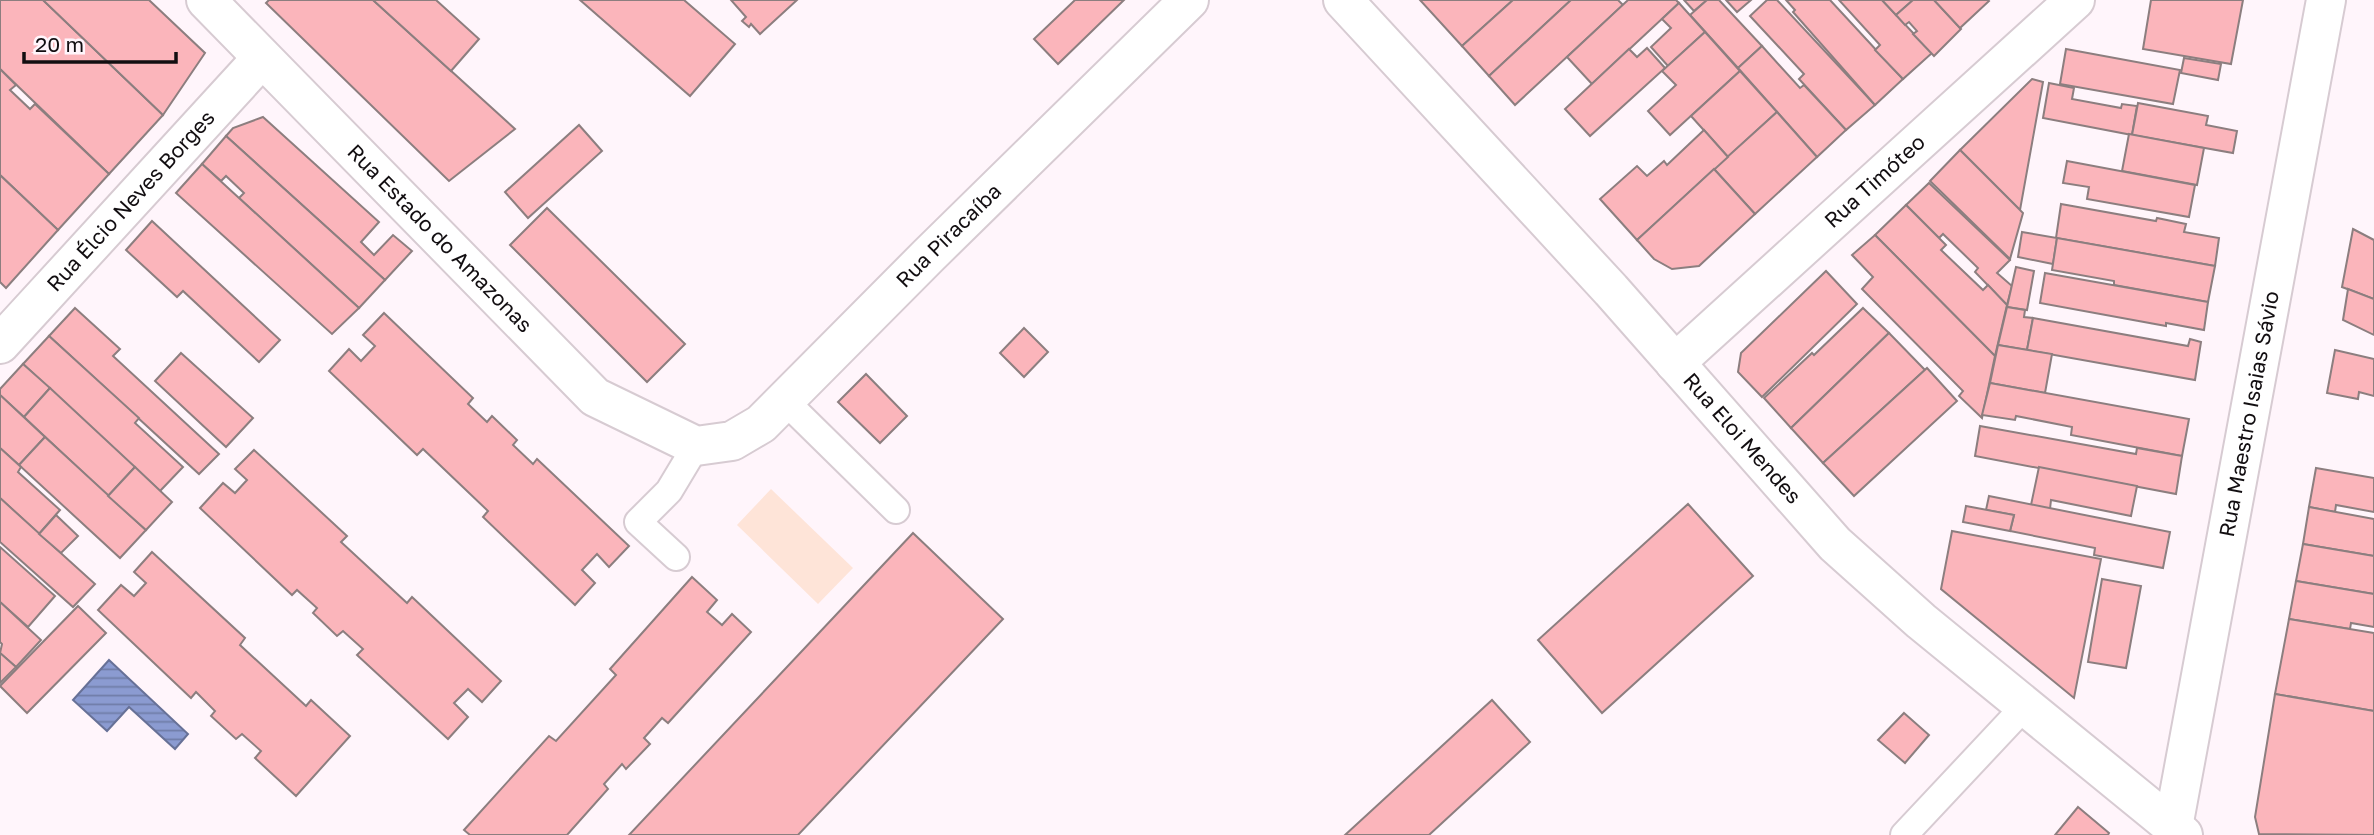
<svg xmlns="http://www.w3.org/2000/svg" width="2374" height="835" font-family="'Golos Text',sans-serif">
  <defs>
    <pattern id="water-rules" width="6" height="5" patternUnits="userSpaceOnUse" patternTransform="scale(1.75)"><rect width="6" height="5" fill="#8b9bd1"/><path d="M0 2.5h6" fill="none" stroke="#707da8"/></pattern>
  </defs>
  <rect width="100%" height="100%" fill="#fff5fb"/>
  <path fill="#fee4d8" d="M771,489L853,568L818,604L737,525Z"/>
  <path fill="url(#water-rules)" stroke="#677197" stroke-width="2" d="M109,660L188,734L175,749L129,707L107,731L73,700Z"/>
  <g fill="#fbb5bb" stroke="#8c7e7f" stroke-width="2">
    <path d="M0,0H43L163,115L109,174L0,69Z"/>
    <path d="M43,0H149L205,53L163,115Z"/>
    <path d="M269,0H373L515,129L449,181L266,3Z"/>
    <path d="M373,0H436L479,39L451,71Z"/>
    <path d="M580,0H684L735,44L690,96Z"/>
    <path d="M731,0H797L760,34L751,24L749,27L742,21L746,17Z"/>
    <path d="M1075,0H1124L1058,64L1034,39Z"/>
    <path d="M1420,0H1513L1462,46Z"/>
    <path d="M1513,0H1571L1489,76L1462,46Z"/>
    <path d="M1571,0H1618L1623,5L1515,105L1489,76Z"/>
    <path d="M1628,0H1676L1679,3L1592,84L1567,57Z"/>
    <path d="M1684,0H1707L1694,11Z"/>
    <path d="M1707,0H1719L1762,46L1738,68L1690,15Z"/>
    <path d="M1726,0H1751L1737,12Z"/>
    <path d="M1767,0H1777L1875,105L1846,130L1799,79L1804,74L1750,16Z"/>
    <path d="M1786,0H1830L1903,79L1875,105L1793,12L1795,10Z"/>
    <path d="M1839,0H1882L1932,53L1903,79L1875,50L1880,45Z"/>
    <path d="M1882,0H1913L1896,15Z"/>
    <path d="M1913,0H1934L1961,29L1934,56L1913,34L1917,31L1909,22L1905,25L1896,15Z"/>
    <path d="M1934,0H1988L1989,1L1960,28Z"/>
    <path d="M2151,0H2243L2231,64L2143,49Z"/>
    <path d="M1679,3L1705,32L1668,66L1651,47L1671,28L1662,19Z"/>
    <path d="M1705,32L1740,71L1670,135L1648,111L1676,85L1662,71Z"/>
    <path d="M1762,46L1800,88L1804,85L1846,130L1817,157L1738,68Z"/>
    <path d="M1647,48L1665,68L1590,136L1565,109L1629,49L1637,57Z"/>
    <path d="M2066,49L2180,70L2173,104L2060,84Z"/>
    <path d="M2184,58L2221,64L2218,80L2181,73Z"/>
    <path d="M0,69L16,85L10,90L30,109L35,104L109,174L58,230L0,175Z"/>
    <path d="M1740,71L1777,112L1728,157L1691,116Z"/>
    <path d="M2032,79L2043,82L2020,210L1960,150Z"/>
    <path d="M2049,83L2074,88L2072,99L2121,108L2122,104L2137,106L2132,135L2043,118Z"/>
    <path d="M2138,103L2208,116L2206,125L2237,131L2233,153L2132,135Z"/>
    <path d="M1777,112L1817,157L1755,214L1714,169Z"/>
    <path d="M263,117L379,222L361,242L374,255L393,235L412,251L385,280L226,136L233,128Z"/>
    <path d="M579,125L602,151L528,218L505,192Z"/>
    <path d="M1704,130L1728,157L1637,240L1600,199L1637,166L1647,176L1664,161L1667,165Z"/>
    <path d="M2129,134L2204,148L2197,185L2122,171Z"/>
    <path d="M226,136L385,280L359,308L239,198L244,193L226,176L221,181L202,164Z"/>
    <path d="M1960,150L2023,213L2010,259L1930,181Z"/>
    <path d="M2067,161L2195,185L2189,217L2087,199L2089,187L2063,183Z"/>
    <path d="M202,164L359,308L332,334L176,193Z"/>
    <path d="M1714,169L1755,214L1699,266L1672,269L1654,259L1637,240Z"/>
    <path d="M0,175L58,230L6,288L0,282Z"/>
    <path d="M1929,183L2010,260L1997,273L2012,286L2007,305L1975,272L1978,268L1943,234L1939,238L1906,205Z"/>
    <path d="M2061,204L2156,221L2157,218L2186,224L2184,232L2219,238L2215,266L2056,238Z"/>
    <path d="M1906,205L1946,245L1941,250L1983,290L1988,285L2007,305L1995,356L1875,235Z"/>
    <path d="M547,208L685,344L647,382L510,245Z"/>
    <path d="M152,221L280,340L259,362L183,291L177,297L126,250Z"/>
    <path d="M2353,229L2374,240V299L2342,287Z"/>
    <path d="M2022,232L2057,238L2053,264L2018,257Z"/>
    <path d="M1875,235L1995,356L1982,418L1959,396L1963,391L1862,289L1873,277L1852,255Z"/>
    <path d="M2057,238L2215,266L2208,302L2114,285V281L2052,270Z"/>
    <path d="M2016,267L2034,271L2027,310L2007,307Z"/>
    <path d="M1826,271L1857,304L1762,397L1738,372L1741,353Z"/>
    <path d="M2045,273L2208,302L2204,330L2166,323V326L2040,303Z"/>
    <path d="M2348,289L2374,299V335L2343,320Z"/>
    <path d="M2007,307L2025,310L2024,317L2033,318L2027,350L1998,345Z"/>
    <path d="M75,308L120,349L113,356L219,454L199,474L49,336Z"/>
    <path d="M1863,308L1889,333L1791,428L1764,398L1812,353L1814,355Z"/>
    <path d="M384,313L473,398L468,404L487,422L492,416L517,440L513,445L533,464L537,459L629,546L609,567L597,554L582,570L595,583L575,605L483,517L488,511L423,449L417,455L329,371L349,349L361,361L375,346L363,335Z"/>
    <path d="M2033,318L2188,346L2190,339L2201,342L2195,380L2027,350Z"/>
    <path d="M1024,328L1048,352L1024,377L1000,353Z"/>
    <path d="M1889,333L1925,370L1823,463L1791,428Z"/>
    <path d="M49,336L139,418L135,423L183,467L160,491L23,364Z"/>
    <path d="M1998,345L2052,354L2045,393L1990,383Z"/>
    <path d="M2335,350L2374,359V396L2359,392L2358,399L2327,393Z"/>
    <path d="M181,353L253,418L226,447L155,381Z"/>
    <path d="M23,364L50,388L24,417L0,395V389Z"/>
    <path d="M1927,368L1957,401L1854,496L1823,463Z"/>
    <path d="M866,374L907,416L880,443L838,402Z"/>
    <path d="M1990,383L2189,419L2182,456L2071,435L2072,427L2016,416L2015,420L1982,415Z"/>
    <path d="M50,388L135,467L108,496L24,417Z"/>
    <path d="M0,395L45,437L19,465L0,448Z"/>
    <path d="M1980,426L2136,454L2137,448L2182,456L2176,494L1975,456Z"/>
    <path d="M45,437L146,530L120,558L19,465Z"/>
    <path d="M0,448L21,467L18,472L60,510L39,534L0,498Z"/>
    <path d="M254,450L347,536L341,542L407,603L412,597L501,681L482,702L468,689L454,703L468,717L448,739L357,655L363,649L343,631L337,636L313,613L317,608L297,590L292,595L200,508L223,483L235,493L247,480L235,469Z"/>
    <path d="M135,467L172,502L146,530L108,496Z"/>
    <path d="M2039,467L2137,486L2131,516L2051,500L2050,509L2031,505Z"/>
    <path d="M2316,468L2374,478V512L2336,505L2335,512L2309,507Z"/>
    <path d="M1989,496L2170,532L2163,568L2094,555L2095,548L2010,531L2014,515L1986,510Z"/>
    <path d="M0,498L95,584L73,607L0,542Z"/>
    <path d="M1688,504L1753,576L1602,713L1538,640Z"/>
    <path d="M1966,506L2014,515L2010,531L1963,522Z"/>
    <path d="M2309,507L2374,519V556L2303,544Z"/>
    <path d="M56,515L78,536L61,553L39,534Z"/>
    <path d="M1952,531L2101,559L2074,698L1941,589Z"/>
    <path d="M913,533L1003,619L798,835H629Z"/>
    <path d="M2303,544L2374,556V594L2296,581Z"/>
    <path d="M0,547L55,596L28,627L0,602Z"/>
    <path d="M152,552L245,638L240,645L306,706L311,700L350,736L296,796L255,758L261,751L242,734L236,739L211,716L215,711L196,692L191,698L98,610L121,585L134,596L146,583L134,572Z"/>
    <path d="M692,577L717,600L707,612L722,625L732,614L751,632L668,723L662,718L644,738L650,744L626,769L622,764L604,784L608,789L567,835H470L464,830L549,736L556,741L616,675L610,669Z"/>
    <path d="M2102,579L2141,586L2126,668L2088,662Z"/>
    <path d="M2296,581L2374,594V627L2351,623L2350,629L2289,619Z"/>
    <path d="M0,602L41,640L16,667L0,653L2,644L0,642Z"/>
    <path d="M78,606L106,633L27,713L0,686Z"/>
    <path d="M2289,619L2374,633V711L2275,694Z"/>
    <path d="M0,653L16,667L0,683Z"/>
    <path d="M2275,694L2374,711V835L2259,834L2255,817Z"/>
    <path d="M1492,700L1530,742L1429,835H1345Z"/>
    <path d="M1904,713L1929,735L1905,763L1878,740Z"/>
    <path d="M2078,807L2109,833L2108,835H2055Z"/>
  </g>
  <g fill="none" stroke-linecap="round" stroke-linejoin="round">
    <g stroke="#d7cbd2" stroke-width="30">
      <g id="service">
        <path d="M784,400L896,510"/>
        <path d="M676,557L638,522L669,491L696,446"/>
        <path d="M1904,835L2025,706"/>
      </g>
    </g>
    <g stroke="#d7cbd2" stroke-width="42">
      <g id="minor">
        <path id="s1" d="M206,0L595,397L696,446L732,441L761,424L928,256L1189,0"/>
        <path id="s2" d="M1343,0L1611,290L1835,544L1921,621L2183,835"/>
        <path id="s3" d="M0,344L262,58"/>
        <path id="s4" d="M1675,363L2075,0"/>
        <path id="s5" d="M2173,827L2326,0"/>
      </g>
    </g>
    <use href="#service" stroke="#fff" stroke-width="26"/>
    <use href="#minor" stroke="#fff" stroke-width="38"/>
  </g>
  <g text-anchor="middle" stroke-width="6" stroke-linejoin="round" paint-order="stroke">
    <g font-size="21" fill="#120e11" stroke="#fff5fb">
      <text dy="7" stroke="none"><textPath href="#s4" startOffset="270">Rua Timóteo</textPath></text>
      <text dy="7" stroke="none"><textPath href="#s3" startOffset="194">Rua Élcio Neves Borges</textPath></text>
      <text dy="7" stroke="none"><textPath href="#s1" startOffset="1004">Rua Piracaíba</textPath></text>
      <text dy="7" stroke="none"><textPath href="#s1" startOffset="334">Rua Estado do Amazonas</textPath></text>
      <text dy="7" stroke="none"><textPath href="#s5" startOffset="420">Rua Maestro Isaias Sávio</textPath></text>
      <text dy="7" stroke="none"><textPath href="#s2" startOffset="593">Rua Eloi Mendes</textPath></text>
    </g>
  </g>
  <path d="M24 52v10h152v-10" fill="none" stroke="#120e11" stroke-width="3.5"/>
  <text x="35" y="52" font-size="21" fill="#120e11" stroke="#fff5fb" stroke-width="5" paint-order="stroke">20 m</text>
</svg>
